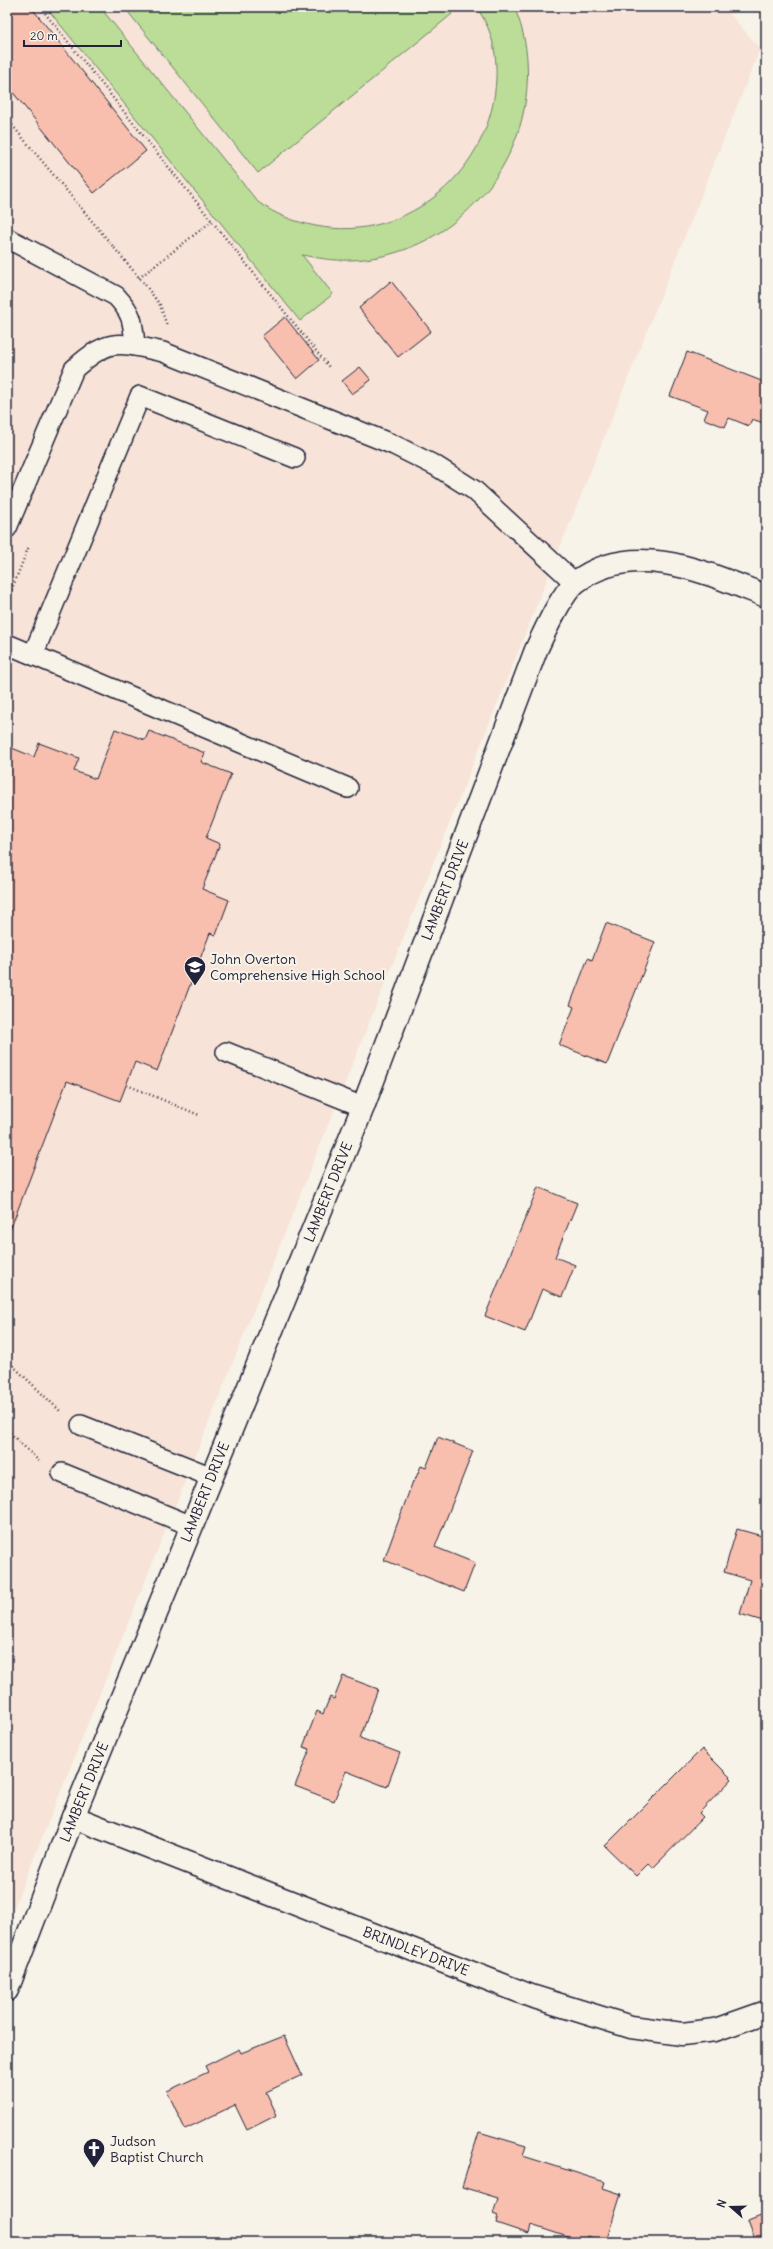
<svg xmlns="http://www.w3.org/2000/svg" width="773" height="2249" font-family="Delius,sans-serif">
  <rect width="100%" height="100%" fill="#f7f3e8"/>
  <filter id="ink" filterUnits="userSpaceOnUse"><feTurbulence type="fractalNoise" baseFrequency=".025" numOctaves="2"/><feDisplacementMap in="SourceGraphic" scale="8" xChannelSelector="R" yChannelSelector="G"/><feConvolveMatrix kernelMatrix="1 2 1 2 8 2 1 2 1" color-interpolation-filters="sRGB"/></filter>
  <g filter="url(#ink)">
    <path fill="#f7e3d7" d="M7,7H724L760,49L7,1925Z"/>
    <g fill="#bbdd97" stroke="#6e8069">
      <path d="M46,7H100L258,202C276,215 295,222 316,226C408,244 493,169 496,78C497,53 492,28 476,7H514C528,38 530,71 525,104C511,189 437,258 350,260C333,261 318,258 302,255L333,294L300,321Z"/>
      <path d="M124,7H446L452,14L258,173Z"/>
    </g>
    <g fill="#f8bfae" stroke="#22223b">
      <path d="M7,7H31L146,151L94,193L7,85Z"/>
      <path d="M391,281L431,331L398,357L359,308Z"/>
      <path d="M285,317L319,360L297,379L262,336Z"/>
      <path d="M687,352L764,382L766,376V424L752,419L749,426L729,418L725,427L704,419L708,410L670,396Z"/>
      <path d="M360,367L371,380L352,394L342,381Z"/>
      <path d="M115,729L145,740L149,731L205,753L201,762L231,774L206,838L220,844L202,889L229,900L216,935L210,933L157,1071L135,1062L120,1101L67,1081L7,1238V746L34,757L39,743L79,758L74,771L96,779Z"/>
      <path d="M606,923L655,942L607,1064L559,1045L574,1007L570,1005L588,958L592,960Z"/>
      <path d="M538,1187L577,1203L555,1257L575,1265L562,1297L542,1289L525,1332L485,1316Z"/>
      <path d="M438,1437L473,1451L435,1547L475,1563L464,1592L384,1560L413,1481L414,1482L421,1466L426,1468Z"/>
      <path d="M766,1524V1622L740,1614L750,1580L724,1572L737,1529L762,1536Z"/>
      <path d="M343,1676L378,1689L360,1738L400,1753L387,1787L346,1771L334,1801L295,1786L310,1749L303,1747L317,1711L323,1714L330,1697L334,1699Z"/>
      <path d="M702,1749L732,1779L699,1813L703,1817L653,1868L649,1863L636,1876L605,1846Z"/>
      <path d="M284,2036L302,2075L266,2092L277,2115L247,2130L235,2105L185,2129L167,2091L208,2072L205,2066L239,2049L241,2053Z"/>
      <path d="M479,2132L526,2146L523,2156L605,2182L603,2188L621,2194L606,2242L587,2236L583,2242L531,2225L529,2234L496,2223L498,2216L493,2214L498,2198L462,2187Z"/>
      <path d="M766,2214V2242H756L748,2221Z"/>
    </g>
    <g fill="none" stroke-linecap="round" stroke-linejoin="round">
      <g stroke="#22223b" stroke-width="22">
        <g id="lane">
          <path d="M7,238L116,296C133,314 133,322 135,346"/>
          <path d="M7,528L74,369C110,337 117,342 163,352L394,445L436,466L474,490L575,583"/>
          <path d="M7,644L348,788"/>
          <path d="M33,655L140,396L295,458"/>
          <path d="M226,1052L363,1107"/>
          <path d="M81,1425L212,1477"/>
          <path d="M62,1473L192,1526"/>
        </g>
      </g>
      <g stroke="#22223b" stroke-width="25">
        <g id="street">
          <path d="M73,1817L531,1996L631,2027L682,2034L715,2030L766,2012"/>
          <path d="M7,1990L73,1817L363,1107L536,650C544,633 561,594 576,582C634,538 707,573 766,596"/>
        </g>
      </g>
      <g stroke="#22223b" stroke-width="2.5" stroke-dasharray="1 3" stroke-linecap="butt">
        <path d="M40,7L329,367"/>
        <path d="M7,119L146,286L160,305L167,326"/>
        <path d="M139,278L212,221"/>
        <path d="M7,416V420"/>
        <path d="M7,601L29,546"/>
        <path d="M127,1085L199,1115"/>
        <path d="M7,1360L60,1411"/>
        <path d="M7,1430L39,1461"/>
      </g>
      <use href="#lane" stroke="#f7f3e8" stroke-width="19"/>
      <use href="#street" stroke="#f7f3e8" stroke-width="22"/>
    </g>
  </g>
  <defs>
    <g id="school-pin" transform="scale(1.15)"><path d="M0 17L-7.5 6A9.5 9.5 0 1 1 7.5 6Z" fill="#22223b" stroke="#f7f3e8"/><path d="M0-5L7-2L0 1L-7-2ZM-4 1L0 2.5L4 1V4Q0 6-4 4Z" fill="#fff"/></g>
    <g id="church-pin" transform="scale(1.15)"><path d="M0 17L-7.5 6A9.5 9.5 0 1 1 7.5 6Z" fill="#22223b" stroke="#f7f3e8"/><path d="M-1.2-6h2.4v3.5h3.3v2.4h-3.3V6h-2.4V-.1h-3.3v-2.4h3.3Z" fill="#fff"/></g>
  </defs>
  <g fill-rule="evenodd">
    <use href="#school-pin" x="195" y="967"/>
    <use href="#church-pin" x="94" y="2149"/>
  </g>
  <g text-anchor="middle" stroke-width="4" stroke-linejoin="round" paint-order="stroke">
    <g font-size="14" fill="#22223b" stroke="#f7f3e8">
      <text transform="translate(445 890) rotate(-69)" y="5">LAMBERT DRIVE</text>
      <text transform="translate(328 1192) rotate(-68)" y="5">LAMBERT DRIVE</text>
      <text transform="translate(205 1492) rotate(-68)" y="5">LAMBERT DRIVE</text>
      <text transform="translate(84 1792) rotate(-68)" y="5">LAMBERT DRIVE</text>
      <text transform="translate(416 1951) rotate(21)" y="5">BRINDLEY DRIVE</text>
    </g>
    <g font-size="14" fill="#22223b" stroke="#f7f3e8" text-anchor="start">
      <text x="210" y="964">John Overton<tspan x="210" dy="16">Comprehensive High School</tspan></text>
      <text x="110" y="2146">Judson<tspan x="110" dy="16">Baptist Church</tspan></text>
    </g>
  </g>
  <rect width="773" height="2249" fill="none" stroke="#f7f3e8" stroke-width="24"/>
  <rect x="12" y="12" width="749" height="2225" fill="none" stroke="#22223b" stroke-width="1.5" filter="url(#ink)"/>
  <g transform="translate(731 2207) rotate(290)" stroke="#f7f3e8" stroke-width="3" paint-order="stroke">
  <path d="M0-3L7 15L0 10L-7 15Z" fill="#22223b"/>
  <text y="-6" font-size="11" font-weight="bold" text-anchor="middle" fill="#22223b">N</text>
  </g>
  <path d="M24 40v6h97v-6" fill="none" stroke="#22223b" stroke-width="2"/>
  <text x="30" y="40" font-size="12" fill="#22223b" stroke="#f7f3e8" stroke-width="3" paint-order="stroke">20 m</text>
</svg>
